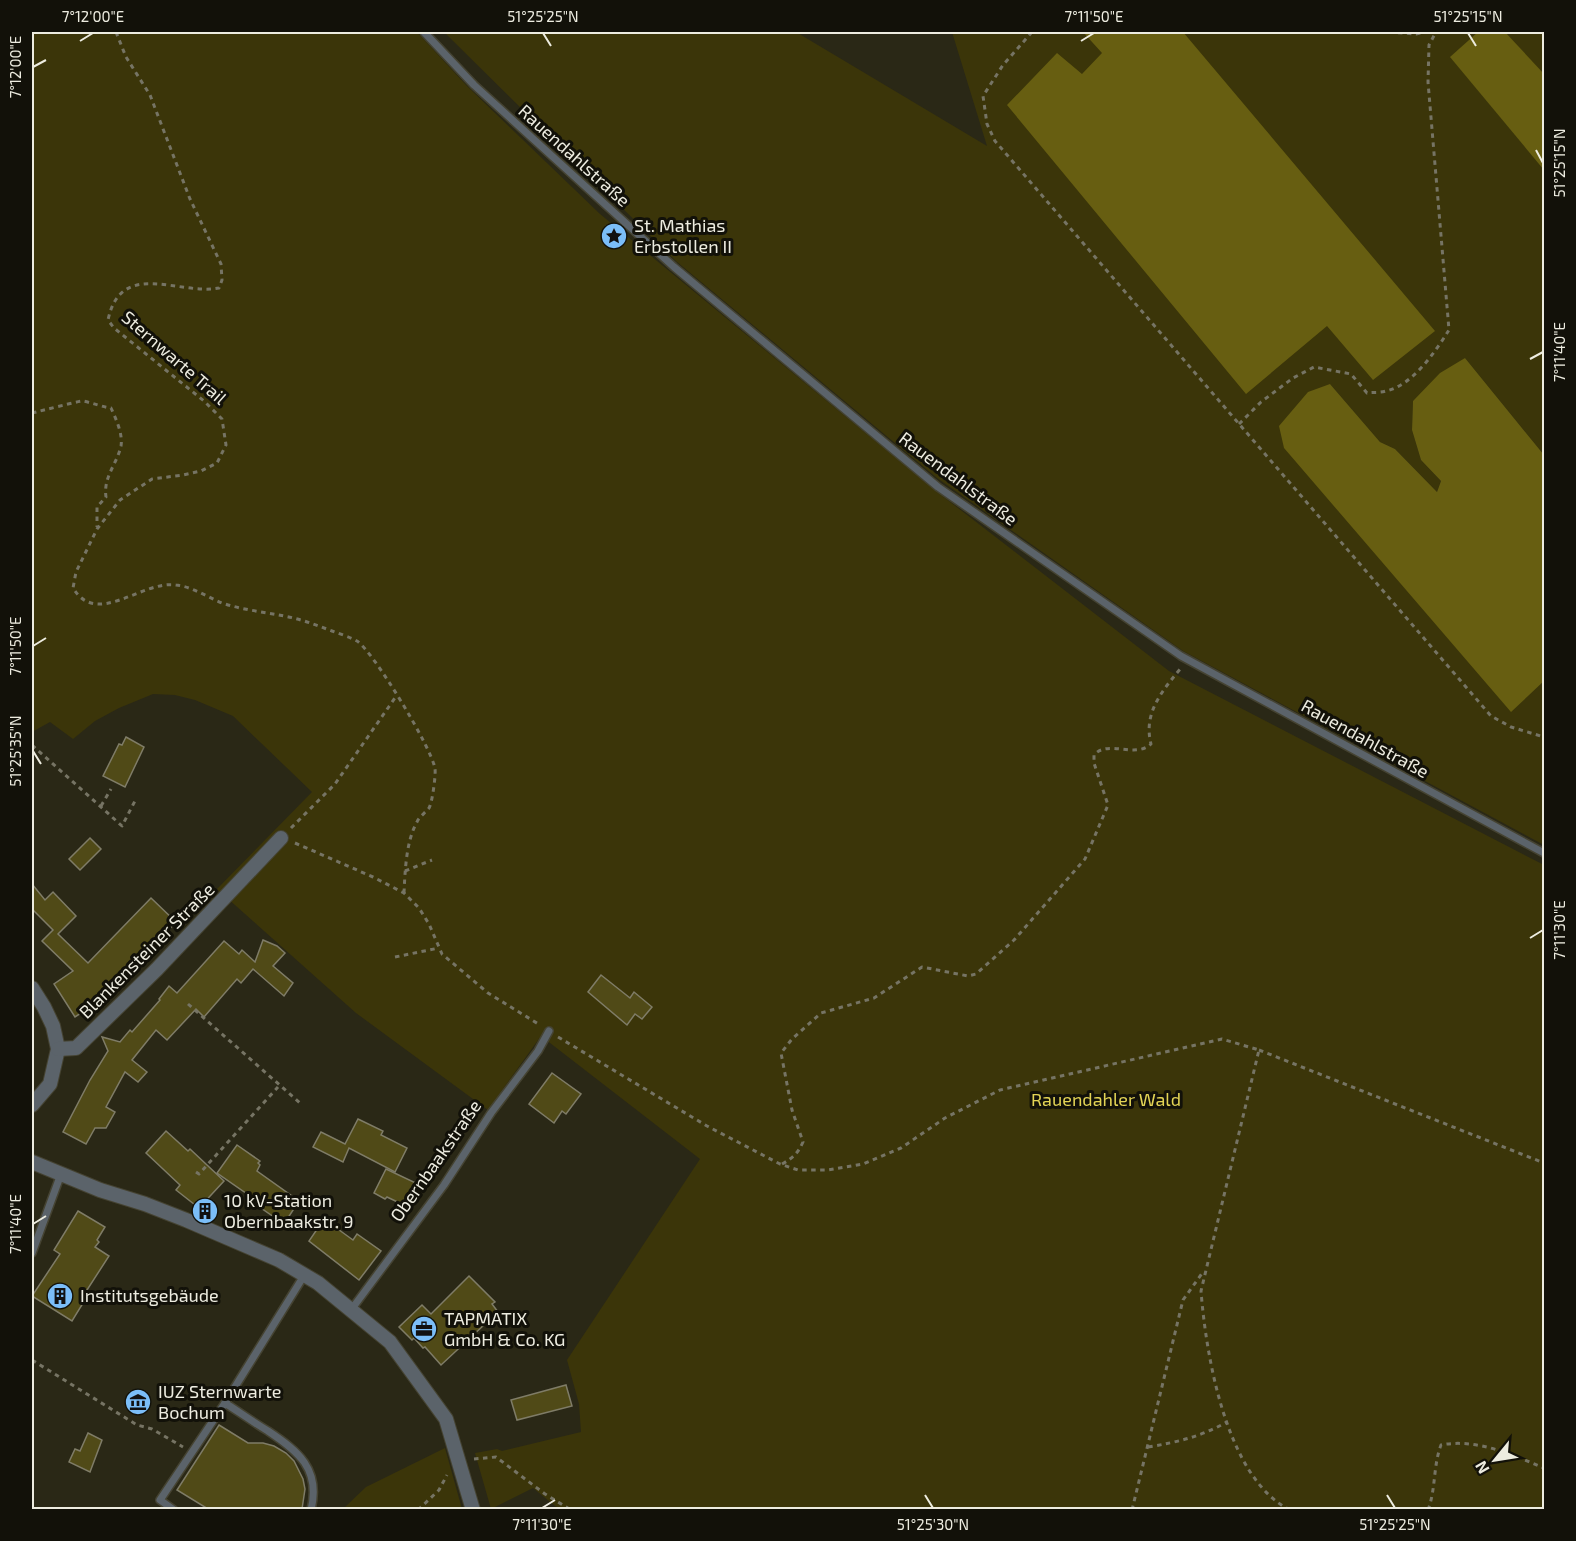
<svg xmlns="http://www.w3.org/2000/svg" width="1576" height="1541" font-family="'Exo 2',sans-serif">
  <rect width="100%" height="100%" fill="#2a2816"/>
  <g fill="#3b3509">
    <path d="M32,32H417L467,86L600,214L936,491L1169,671L1544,865V1509L560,1510L533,1488L491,1509L475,1453L497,1449L502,1451L581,1432L579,1404L567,1360L700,1159L541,1036L488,1110L356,1013L217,889L312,792L233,716L195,700L175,695L153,694L119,708L95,721L73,739L50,722L32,732Z"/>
    <path d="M444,32H796L987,146L952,32H1544V455L1465,358L1413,401L1412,430L1421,460L1441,481L1437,492L1395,449L1380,442L1330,384L1511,711L1544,681V845L1183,651L937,478L677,262Z"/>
    <path d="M445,1448L462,1509H343L366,1487Z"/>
  </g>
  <g fill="#675e11">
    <path d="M1083,32H1183L1435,331L1373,380L1327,326L1246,394L1007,105L1057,53L1082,74L1102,53Z"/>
    <path d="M1478,32H1505L1544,74V170L1450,57Z"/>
    <path d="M1465,358L1544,455V681L1511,712L1284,448L1279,426L1308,392L1330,384L1380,442L1395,449L1437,492L1441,481L1421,460L1412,430L1413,401L1440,373Z"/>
  </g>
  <g fill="#504a17" stroke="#7f7c67" stroke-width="1.5">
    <path d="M126,737L144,747L125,787L103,776L119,744L122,745Z"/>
    <path d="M90,838L101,849L80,870L69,859Z"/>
    <path d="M32,884L45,900L53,892L76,916L58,934L88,963L151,898L176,922L107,996L75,1017L54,984L73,971L42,941L53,930L32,909Z"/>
    <path d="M263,940L277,946L285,953L273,966L293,983L284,996L253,969L241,983L237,979L204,1017L196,1009L167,1040L156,1030L132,1060L147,1072L138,1082L125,1072L106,1107L115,1112L106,1128H95L86,1144L63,1132L90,1080L108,1051L102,1037L120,1042L130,1030L132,1032L160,1000L159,999L169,986L177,993L224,941L239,954L242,950L255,962Z"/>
    <path d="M601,975L630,998L634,992L652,1007L642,1019L635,1014L627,1025L588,992Z"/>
    <path d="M552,1073L581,1094L566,1114L562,1111L554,1123L529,1104Z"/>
    <path d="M358,1119L383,1131L381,1135L407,1148L395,1172L349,1148L343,1162L313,1147L321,1132L345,1144Z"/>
    <path d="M166,1131L188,1151L190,1149L224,1181L199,1208L176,1190L180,1185L146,1153Z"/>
    <path d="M237,1145L260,1161L258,1163L260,1165L257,1171L299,1201L284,1224L261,1208L263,1205L217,1173Z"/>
    <path d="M386,1169L418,1184L414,1193L416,1194L410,1208L387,1197L385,1199L374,1193Z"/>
    <path d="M78,1211L105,1227L97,1240L99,1242L95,1247L109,1256L85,1293L88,1295L72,1321L32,1296L60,1254L54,1250Z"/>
    <path d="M324,1219L353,1240L357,1234L381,1251L359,1280L309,1241Z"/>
    <path d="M469,1276L495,1302L492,1304L498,1312L441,1365L425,1347L423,1348L414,1338L412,1340L399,1327L422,1305L431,1314Z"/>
    <path d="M566,1385L572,1406L517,1420L511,1400Z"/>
    <path d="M219,1425L248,1443H263L274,1446L286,1453L294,1461L303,1479L305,1489L302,1509H208L177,1490Z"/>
    <path d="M88,1433L102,1440L90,1472L69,1462L75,1449L80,1451Z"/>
  </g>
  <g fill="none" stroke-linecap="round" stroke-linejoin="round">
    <g stroke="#454332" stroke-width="10">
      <g id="lane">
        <path d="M424,32L474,85L674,267L938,487L1181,656L1544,853"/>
        <path d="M32,1253L61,1174"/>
        <path d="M351,1310L444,1185L491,1113L538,1051L549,1031"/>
        <path d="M225,1403C239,1412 253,1422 268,1431C298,1451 321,1469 311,1510"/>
        <path d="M174,1510L160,1500L225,1403L305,1274"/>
      </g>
    </g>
    <g stroke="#454332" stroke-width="16">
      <g id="street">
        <path d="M32,988L44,1007L53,1026L58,1049L50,1084L32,1105"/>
        <path d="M58,1049L76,1048L157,969L281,838"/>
        <path d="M32,1162L100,1190L145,1204L186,1220L279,1260L318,1283L390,1342L446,1419L473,1510"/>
      </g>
    </g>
    <g stroke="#767464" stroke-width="3" stroke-dasharray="4.5 4.5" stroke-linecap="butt">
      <path d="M116,32L126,57L150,95L190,199L221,264L222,280L219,288C180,296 121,258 108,320L114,328L204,401L222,419L226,445L217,463L201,471L183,475L152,479L120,500L97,529L76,572L73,588C97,628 142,580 176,585C193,587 207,597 222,603C243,610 264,612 284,616C301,619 316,625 332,631C340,634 350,637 357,641C373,651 433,750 435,769C436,775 432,804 429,808C425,813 419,817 417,822C406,841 405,872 404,893"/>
      <path d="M1032,32L1003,65L983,96L987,124L995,141L1491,716L1511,727L1544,737"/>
      <path d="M1389,32L1416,34L1424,32"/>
      <path d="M32,413C41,411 78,401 83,401C93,403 102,407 111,408C116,419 123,434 121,446C117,464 103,477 106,497L97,507V527"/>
      <path d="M1239,424L1261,402L1293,378L1314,367L1351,374L1367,393C1373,392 1380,393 1386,391C1413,385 1435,352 1449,330L1428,82L1429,45L1436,32"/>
      <path d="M32,745L122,826L136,799"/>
      <path d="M101,806L111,789"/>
      <path d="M291,828L335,784L397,695"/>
      <path d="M295,843L373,877L404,893L419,908L429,924L442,954L488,993L540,1025"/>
      <path d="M405,871L432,860"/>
      <path d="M395,957L439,948"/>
      <path d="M188,1004L300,1103"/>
      <path d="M558,1037L707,1126L780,1164L798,1170H828L863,1164L901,1148L945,1118L1000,1090L1222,1039L1259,1050L1201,1291C1206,1355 1226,1478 1290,1510"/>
      <path d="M1259,1050L1544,1163"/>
      <path d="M782,1164C793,1158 798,1153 803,1142L792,1110L781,1053L792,1039L821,1013L874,998L922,967L968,976L976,974L1014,940L1085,859L1108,805L1094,763V755C1108,739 1135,759 1151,744C1143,713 1162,691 1181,668"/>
      <path d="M196,1172L199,1174L278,1087"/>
      <path d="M32,1360L137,1425L152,1429L183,1447"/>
      <path d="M1148,1447C1178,1442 1200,1437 1227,1422"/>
      <path d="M474,1459L496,1457L545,1494L571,1510"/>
      <path d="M418,1510L439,1490L447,1475"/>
      <path d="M1132,1510L1183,1300L1203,1272"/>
      <path d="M1428,1510C1436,1489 1433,1466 1441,1445C1476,1438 1513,1455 1544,1468"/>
    </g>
    <use href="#lane" stroke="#5b636a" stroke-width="7"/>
    <use href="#street" stroke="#5b636a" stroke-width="14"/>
  </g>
  <path fill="none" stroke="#edece0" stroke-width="2" d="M543,33L551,46M1468,33L1476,46M80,41L93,33M1081,41L1094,33M33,67L46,60M1536,150L1543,163M1530,359L1543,352M33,646L46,638M33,751L41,764M1530,938L1543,930M33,1224L46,1216M925,1495L933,1508M1387,1495L1395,1508M542,1508L555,1500"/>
  <defs>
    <g id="sight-disc" transform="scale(1.35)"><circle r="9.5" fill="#7bbef8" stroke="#121109"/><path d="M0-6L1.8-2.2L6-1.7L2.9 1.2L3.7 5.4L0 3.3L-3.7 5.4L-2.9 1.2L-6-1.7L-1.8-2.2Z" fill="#111"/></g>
    <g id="building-disc" transform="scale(1.35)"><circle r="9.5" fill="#7bbef8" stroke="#121109"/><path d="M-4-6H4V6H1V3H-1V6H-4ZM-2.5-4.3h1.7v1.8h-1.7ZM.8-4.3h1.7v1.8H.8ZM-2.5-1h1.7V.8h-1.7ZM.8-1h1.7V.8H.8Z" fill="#111"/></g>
    <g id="office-disc" transform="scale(1.35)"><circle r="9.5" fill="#7bbef8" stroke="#121109"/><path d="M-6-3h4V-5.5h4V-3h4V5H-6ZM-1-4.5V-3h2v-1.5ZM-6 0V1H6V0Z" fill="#111"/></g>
    <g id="museum-disc" transform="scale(1.35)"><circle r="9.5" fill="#7bbef8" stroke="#121109"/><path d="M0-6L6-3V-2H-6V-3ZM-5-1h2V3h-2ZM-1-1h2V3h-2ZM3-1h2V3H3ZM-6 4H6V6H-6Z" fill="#111"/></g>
  </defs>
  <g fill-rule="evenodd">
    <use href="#sight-disc" x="614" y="236"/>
    <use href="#building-disc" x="205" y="1211"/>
    <use href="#building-disc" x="60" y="1296"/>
    <use href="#office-disc" x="424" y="1329"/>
    <use href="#museum-disc" x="138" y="1402"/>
  </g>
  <g text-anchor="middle" stroke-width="6" stroke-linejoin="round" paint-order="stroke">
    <g font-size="18" fill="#edece0" stroke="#121109">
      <text transform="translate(574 156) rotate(42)" y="6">Rauendahlstraße</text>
      <text transform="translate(174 358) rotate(41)" y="6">Sternwarte Trail</text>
      <text transform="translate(958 479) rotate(37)" y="6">Rauendahlstraße</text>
      <text transform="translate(1365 739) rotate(29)" y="6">Rauendahlstraße</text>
      <text transform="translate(147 951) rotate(-45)" y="6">Blankensteiner Straße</text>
      <text transform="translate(436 1161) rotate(-55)" y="6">Obernbaakstraße</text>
    </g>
    <g font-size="18" fill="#edece0" stroke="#121109" text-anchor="start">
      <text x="634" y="232">St. Mathias<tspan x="634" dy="21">Erbstollen II</tspan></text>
      <text x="224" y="1207">10 kV-Station<tspan x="224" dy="21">Obernbaakstr. 9</tspan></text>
      <text x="80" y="1302">Institutsgebäude</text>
      <text x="444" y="1325">TAPMATIX<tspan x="444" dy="21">GmbH &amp; Co. KG</tspan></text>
      <text x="158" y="1398">IUZ Sternwarte<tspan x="158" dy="21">Bochum</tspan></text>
    </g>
    <g font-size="18" fill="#e3d455" stroke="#121109">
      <text x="1106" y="1106">Rauendahler Wald</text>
    </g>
  </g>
  <rect width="1576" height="1541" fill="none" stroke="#121109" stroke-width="66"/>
  <g transform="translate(1495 1460) rotate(240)" stroke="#121109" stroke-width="4.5" paint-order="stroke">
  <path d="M0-4.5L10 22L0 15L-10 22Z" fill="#edece0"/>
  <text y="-9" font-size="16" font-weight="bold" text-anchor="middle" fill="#edece0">N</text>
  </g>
  <rect x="33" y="33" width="1510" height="1475" fill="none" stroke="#edece0" stroke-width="2"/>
  <g font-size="15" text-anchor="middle" fill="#edece0">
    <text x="93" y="22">7°12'00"E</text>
    <text x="543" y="22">51°25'25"N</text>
    <text x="1094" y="22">7°11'50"E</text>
    <text x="1468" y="22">51°25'15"N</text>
    <text transform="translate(16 67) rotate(-90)" y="5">7°12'00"E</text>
    <text transform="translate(1560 163) rotate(-90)" y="5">51°25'15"N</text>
    <text transform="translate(1560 352) rotate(-90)" y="5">7°11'40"E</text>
    <text transform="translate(16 646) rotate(-90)" y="5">7°11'50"E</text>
    <text transform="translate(16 751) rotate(-90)" y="5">51°25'35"N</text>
    <text transform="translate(1560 930) rotate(-90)" y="5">7°11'30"E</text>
    <text transform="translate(16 1224) rotate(-90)" y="5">7°11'40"E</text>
    <text x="542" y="1530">7°11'30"E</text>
    <text x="933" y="1530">51°25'30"N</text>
    <text x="1395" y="1530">51°25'25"N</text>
  </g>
</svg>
